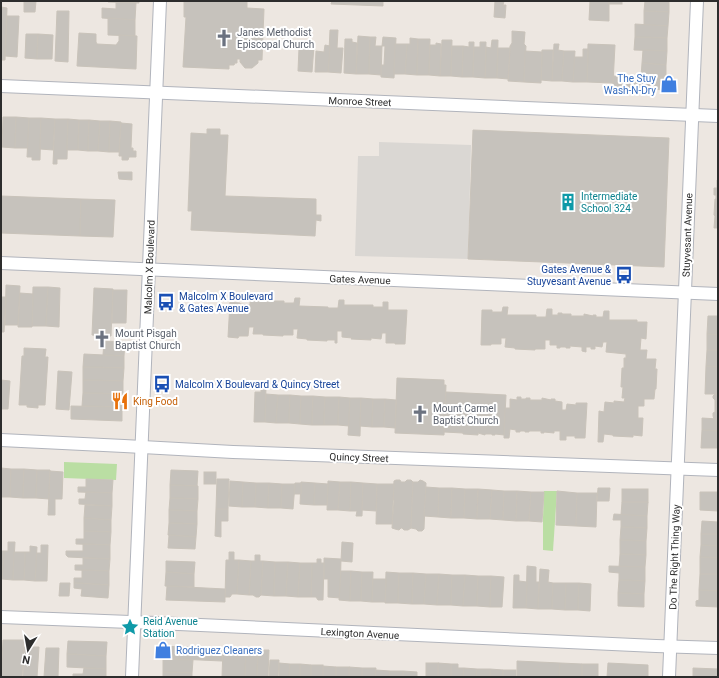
<svg xmlns="http://www.w3.org/2000/svg" width="719" height="678" font-family="Roboto,sans-serif">
  <rect width="100%" height="100%" fill="#ede7e1"/>
  <g fill="#badea3">
    <path d="M64,462L117,464L116,480L64,478Z"/>
    <path d="M544,491H557L553,551L543,550V518Z"/>
  </g>
  <path fill="#dad7d3" d="M379,142L471,145L468,259L355,256L358,156H379Z"/>
  <g fill="#c6c2bc" stroke="#c9c3ba">
    <path d="M24,1H36L35,12H24Z"/>
    <path d="M108,1H139V3L108,2Z"/>
    <path d="M184,1H247V8L264,9L262,60H258V63L252,68H245L240,62V59H237V63H235L234,65H229V69L183,67L186,17H184Z"/>
    <path d="M332,1H383V6L331,4Z"/>
    <path d="M495,1H504L503,5H506L505,18L494,17Z"/>
    <path d="M590,1H609V21L589,20Z"/>
    <rect x="609" y="1" width="13" height="3"/>
    <path d="M645,1H669V12L644,11Z"/>
    <path d="M116,2L136,3L135,20L102,18V8L116,9Z"/>
    <path d="M1,7L7,8L5,60H1Z"/>
    <path d="M57,11H69L68,62L55,61Z"/>
    <path d="M644,11L669,12L668,26L644,25Z"/>
    <path d="M7,16H19L17,57L5,56Z"/>
    <path d="M108,18L135,20V36L108,35Z"/>
    <path d="M635,24L668,26L667,38L635,37Z"/>
    <path d="M330,30H338L337,48H343L341,73L328,72Z"/>
    <path d="M512,31L525,32L524,44L526,46L524,82L508,81L510,46L512,43Z"/>
    <path d="M79,33L96,34V42L97,44L116,45L119,41V35L137,36L136,69L77,66Z"/>
    <path d="M26,34H38L37,59L25,58Z"/>
    <path d="M38,34L53,35L52,59H37Z"/>
    <path d="M358,36L370,37L369,74H356Z"/>
    <path d="M370,37H376L375,46H382L381,75L369,74Z"/>
    <path d="M383,37L396,38L394,78L381,77V65H384L385,46H382Z"/>
    <path d="M635,37L667,38V51L634,50Z"/>
    <path d="M410,38L418,39L417,75L405,74L407,44H410Z"/>
    <path d="M345,39H352V42L357,43L356,74L344,73Z"/>
    <path d="M418,39H430L429,75H417Z"/>
    <path d="M442,40H452L451,76H440Z"/>
    <path d="M492,40H498L497,78H485L486,47L491,48Z"/>
    <path d="M469,42H474L473,77H462L463,46L469,47Z"/>
    <path d="M480,42H486L485,78L473,77L474,47H480Z"/>
    <path d="M436,43L441,44L440,76L429,75L430,45H436Z"/>
    <path d="M395,44H407L405,74H394Z"/>
    <path d="M554,44H559L558,50L564,51L562,81H552Z"/>
    <path d="M588,44L615,45L613,83L587,82Z"/>
    <path d="M325,45L330,46L328,72H315L316,51L324,52Z"/>
    <path d="M309,46H314L312,72L298,71L299,48H309Z"/>
    <path d="M452,46H463L462,77L451,76Z"/>
    <path d="M498,48H510L508,79L497,78Z"/>
    <path d="M583,49H588L587,82H573L574,57H583Z"/>
    <path d="M542,50H553L552,81L541,80Z"/>
    <path d="M643,50L667,51L666,65L642,63Z"/>
    <path d="M525,51L542,52L541,83L524,82Z"/>
    <path d="M564,51H575L573,82L562,81Z"/>
    <path d="M642,63L666,65V78L641,77Z"/>
    <path d="M613,76L672,78L671,90L613,88Z"/>
    <path d="M3,117H16L15,148L2,147Z"/>
    <path d="M16,117L29,118L28,148H15Z"/>
    <path d="M29,118H41L40,160H32V157H27Z"/>
    <path d="M41,118L55,119L53,150L40,149Z"/>
    <path d="M55,119H68L67,159H57V164H53Z"/>
    <path d="M68,119L79,120L78,150H67Z"/>
    <path d="M79,120H89L88,151L78,150Z"/>
    <path d="M89,120L100,121L98,151H88Z"/>
    <path d="M100,121H110L109,152L98,151Z"/>
    <path d="M110,121L121,122L119,152H109Z"/>
    <path d="M121,123L132,124L131,148H133V151H136V157H129L128,160H122V156H119Z"/>
    <path d="M207,129H220V135H228L225,196L316,199V215H321V221L316,220L315,236L191,230L192,211H188L191,133L207,134Z"/>
    <path d="M473,130L669,138L664,267L468,259Z"/>
    <path d="M118,172H132V180L119,179Z"/>
    <path d="M717,180H718V228H714L715,216L714,215L715,199H716V195H714V188H717Z"/>
    <path d="M1,196L81,199L80,236L1,233Z"/>
    <path d="M81,199L115,200L113,237L80,236Z"/>
    <path d="M6,285L20,286L18,325H5Z"/>
    <path d="M33,287H48L46,326H32Z"/>
    <path d="M48,287L60,288L59,327L46,326Z"/>
    <path d="M94,288L113,289L111,336L92,335Z"/>
    <path d="M113,290H127L126,323H112Z"/>
    <path d="M20,293L33,294L32,327H18Z"/>
    <path d="M250,296L255,297V301H284V303H294L295,298H300L299,306L328,307V308H338L339,300H344V305H373V307H383V302H388V310H407L405,344H395V343H386V333H382L381,339L371,338V340L351,339L352,338L342,337V331H337V343H335V340H327V341L307,340V339L297,338L298,329H293V335H283V336L263,335V334H253L254,327H249L248,336H239L238,338L228,337L230,302L240,303V304L250,305Z"/>
    <path d="M1,297H6L4,332H1Z"/>
    <path d="M503,307H508L507,315H536V317H546L547,309H552V315H558V313H562V314H571V316H584V314L593,316V315H596V317H603L604,311H609V320H637V322H647L646,339L641,338L640,350H647L646,359H656L655,369H657L656,389H655L654,399H644V406H638V418H643L642,436L633,435V437L613,436V435L604,434L603,442H598L599,411L604,412L605,402L614,403V401L624,402L625,398H622L623,387H621L622,368H624V358H626V354L606,352L607,342H603L602,347L595,346V349H591V347H586V352L582,351V347L570,346V348H566V347H560V348H557V345H550V340H545V349H535V350L515,349V348L505,347L506,338H501V344H491V345H481L482,310H492V312H502Z"/>
    <path d="M708,316H718V335L707,334Z"/>
    <path d="M707,334L718,335V350H707Z"/>
    <path d="M104,341L125,342L124,356L103,355Z"/>
    <path d="M24,348L46,349L45,357H48L45,405H38V408L27,407V405H19L22,356H24Z"/>
    <path d="M707,350H718V367L706,366Z"/>
    <path d="M84,354L124,356V368L83,367Z"/>
    <path d="M706,366L718,367V394H705Z"/>
    <path d="M83,367L124,368L123,381L83,380Z"/>
    <path d="M58,371L72,372L69,410L56,409Z"/>
    <path d="M397,378L444,380V385H446L444,435L395,433Z"/>
    <path d="M1,380L10,381L8,409H1Z"/>
    <path d="M83,380L123,381V394L83,393Z"/>
    <path d="M261,386H266L265,422H254L255,392H261Z"/>
    <path d="M446,392L506,395L504,435L495,434V435H492V434H485V435L478,433V435L463,434V433L444,432Z"/>
    <path d="M83,393L123,394L122,407L82,406Z"/>
    <path d="M266,394L278,395L276,423L265,422Z"/>
    <path d="M715,394H718V406H715V400L713,398V396Z"/>
    <path d="M278,395H290L289,423H276Z"/>
    <path d="M290,395L301,396L300,424L289,423Z"/>
    <path d="M301,396H313L312,425L300,424Z"/>
    <path d="M313,396L325,397L324,425H312Z"/>
    <path d="M325,397H339L338,425H324Z"/>
    <path d="M339,397L350,398L349,426L338,425Z"/>
    <path d="M517,397H521V399H526V398H530V400H542V398L551,400V399H555V401L562,402V410H566L567,404L576,405V403H587L585,438H575V436H566V440H560V431H554V433L544,432V433H541V431H529V432H525V431H520V432H516V430L510,429L509,438H504L505,408H510V399L517,400Z"/>
    <path d="M350,398H361L360,436L348,435Z"/>
    <path d="M361,398L373,399L372,427L360,426Z"/>
    <path d="M373,399H385L384,427H372Z"/>
    <path d="M385,399L396,400L395,428L384,427Z"/>
    <path d="M71,406L122,407V421L71,419Z"/>
    <path d="M715,406H718V419H714L713,416V413L715,412Z"/>
    <path d="M702,418L718,419V431L702,430Z"/>
    <path d="M702,430L718,431V448H701Z"/>
    <path d="M1,468L11,469L10,497H1Z"/>
    <path d="M11,469H24L23,498L10,497Z"/>
    <path d="M24,469L37,470L36,498H23Z"/>
    <path d="M37,470H50L49,499L36,498Z"/>
    <path d="M171,470L198,471L197,486L170,485Z"/>
    <path d="M50,471L63,472L62,499H55V515H48Z"/>
    <rect x="204" y="472" width="12" height="12"/>
    <path d="M86,479L113,480L112,493L78,492V487H86Z"/>
    <path d="M217,479H229L228,509H216Z"/>
    <path d="M396,480H400L401,482H405L407,480H411L413,482L411,528L408,530H404L402,528H401L399,530L395,529L392,528L394,501L393,497L394,481Z"/>
    <path d="M420,480L423,481L426,483L424,529L422,531H418L416,529L411,528L413,482H418Z"/>
    <path d="M230,481L243,482L242,507L229,506Z"/>
    <path d="M328,481L340,482L338,510H327Z"/>
    <path d="M243,482L256,483L255,507H242Z"/>
    <path d="M301,482L315,483L314,505L300,504Z"/>
    <path d="M340,482H351L350,511L338,510Z"/>
    <path d="M351,482L363,483L362,516H356L357,511H350Z"/>
    <path d="M256,483H269L268,508L255,507Z"/>
    <path d="M269,483L282,484L281,508H268Z"/>
    <path d="M295,483H301V494H294Z"/>
    <path d="M315,483L328,484L327,505H314Z"/>
    <path d="M363,483L377,484L376,511L362,510Z"/>
    <path d="M282,484H295L293,509L281,508Z"/>
    <path d="M377,484H394L392,524H376Z"/>
    <path d="M170,485L198,486V499L170,498Z"/>
    <path d="M426,487L439,488L438,517L424,516Z"/>
    <path d="M439,488H452L451,518L438,517Z"/>
    <path d="M452,488L465,489L464,518H451Z"/>
    <path d="M598,488H610L609,501H597Z"/>
    <path d="M465,489H478L477,519L464,518Z"/>
    <path d="M478,489L492,490L490,519H477Z"/>
    <rect x="622" y="489" width="26" height="13"/>
    <path d="M492,490L504,491L503,520L490,519Z"/>
    <path d="M504,491H517L516,521L503,520Z"/>
    <path d="M517,491L531,492L529,521H516Z"/>
    <path d="M557,491L577,493L576,526L556,525Z"/>
    <path d="M86,492L112,493V506L79,504V499H85Z"/>
    <path d="M531,492H544L542,522L529,521Z"/>
    <path d="M700,492H718V511L700,510Z"/>
    <path d="M577,493H597L596,527L576,526Z"/>
    <path d="M170,498L198,499L197,511L169,510Z"/>
    <path d="M622,502H648L647,516L621,515Z"/>
    <path d="M85,505L112,506L111,520L84,518Z"/>
    <path d="M216,509H228V521H221V537L215,536Z"/>
    <path d="M169,510L197,511V524L169,523Z"/>
    <path d="M614,514L647,516V528L621,527V520H613Z"/>
    <path d="M84,518L111,520V532L84,531Z"/>
    <path d="M702,521L718,522V534H701Z"/>
    <path d="M169,523L197,524L196,537L168,535Z"/>
    <path d="M621,527L647,528L646,541L620,540Z"/>
    <path d="M84,531L111,532L110,545L76,544V539H84Z"/>
    <path d="M701,534H718V546L701,545Z"/>
    <path d="M169,535L196,537L195,549L168,548Z"/>
    <path d="M620,540L646,541V555L620,554Z"/>
    <path d="M8,542H15L13,580L2,579L4,551H8Z"/>
    <path d="M342,542L353,543L352,562L341,561Z"/>
    <path d="M83,544L110,545V559L68,557L66,555V551H83Z"/>
    <path d="M41,545H48L47,581H35L36,553H41Z"/>
    <path d="M701,545L718,546V558L700,557Z"/>
    <path d="M30,546L37,547L35,581L24,580L25,552H30Z"/>
    <path d="M1,551H4L2,579H1Z"/>
    <path d="M14,552H25L24,580H13Z"/>
    <path d="M229,552H234V560H239L237,594H232L230,597H225L226,560H229Z"/>
    <path d="M620,554L646,555L645,567H619Z"/>
    <path d="M255,555H260V561H263L261,595L259,597H256L253,595H249L251,561H255Z"/>
    <path d="M700,557L718,558V574H700Z"/>
    <path d="M83,558L110,559L109,571L75,570V565H83Z"/>
    <path d="M324,558L341,559L340,598L328,597V579H324Z"/>
    <path d="M317,559H321V563H324L323,600H318L316,597H311L312,563H317Z"/>
    <path d="M239,560L251,561L249,595L237,594Z"/>
    <path d="M166,561L195,562L194,574L166,572Z"/>
    <path d="M263,561L275,562L274,596L261,595Z"/>
    <path d="M275,562H288L286,596H274Z"/>
    <path d="M288,562L300,563L298,597L286,596Z"/>
    <path d="M300,563H312L311,597H298Z"/>
    <path d="M527,566L536,567V582H539L538,609L526,608Z"/>
    <path d="M609,566L645,567V581L619,580V573L609,572Z"/>
    <path d="M540,569L549,570L548,582L553,583L552,609H538Z"/>
    <path d="M82,570L109,571V585L74,583V578H82Z"/>
    <path d="M341,571H351L350,601L339,600Z"/>
    <path d="M351,571L362,572L361,601H350Z"/>
    <path d="M166,572L194,574V587L165,586Z"/>
    <path d="M362,572H373L372,602L361,601Z"/>
    <path d="M386,572L399,573L398,603H385Z"/>
    <path d="M399,573H413L412,604L398,603Z"/>
    <path d="M413,573L426,574L424,604H412Z"/>
    <path d="M426,574H439L437,605L424,604Z"/>
    <path d="M439,574L452,575L451,605H437Z"/>
    <path d="M700,574H718V591L699,590Z"/>
    <path d="M452,575H465L463,606L451,605Z"/>
    <path d="M465,575L478,576L477,606H463Z"/>
    <path d="M514,575H519V581L527,582L526,608H513Z"/>
    <path d="M478,576H491L490,607L477,606Z"/>
    <path d="M491,576L504,577L502,607H490Z"/>
    <path d="M373,579H386L385,602H372Z"/>
    <path d="M619,580L645,581L644,594L618,593Z"/>
    <path d="M60,583H70L69,596H59Z"/>
    <path d="M74,583L109,585L108,598L81,596L82,589L74,588Z"/>
    <path d="M553,583H566L565,610L552,609Z"/>
    <path d="M566,583H579L578,610H565Z"/>
    <path d="M579,583L591,584L590,611L578,610Z"/>
    <path d="M167,586L225,589V602L166,600Z"/>
    <path d="M699,590L718,591V607L696,606V601L699,600Z"/>
    <path d="M618,593L644,594V607L618,606Z"/>
    <path d="M3,640H24L22,677H1Z"/>
    <path d="M68,641L107,642L106,656L67,654Z"/>
    <path d="M157,646L222,648V661L157,658Z"/>
    <path d="M24,647H39L37,677H23Z"/>
    <path d="M46,648H59L58,677H44Z"/>
    <path d="M223,648L246,649L245,677H222Z"/>
    <path d="M246,649L258,650L257,677H245Z"/>
    <path d="M258,650H269L268,677H257Z"/>
    <path d="M67,654L106,656V669L67,667Z"/>
    <path d="M163,659L193,660L192,673L163,672Z"/>
    <path d="M270,660H279L278,677H269Z"/>
    <path d="M517,661L560,663L559,677H517Z"/>
    <path d="M279,663L290,664L289,677H279Z"/>
    <rect x="426" y="663" width="12" height="14"/>
    <path d="M438,663L451,664V677H438Z"/>
    <path d="M560,663L582,664V677H559Z"/>
    <path d="M608,663L648,665V677H607Z"/>
    <path d="M290,664H300V677H289Z"/>
    <path d="M300,664L311,665V677H300Z"/>
    <path d="M451,664H458V668H464L463,677H451Z"/>
    <rect x="582" y="664" width="16" height="13"/>
    <rect x="311" y="665" width="12" height="12"/>
    <path d="M323,666L336,667V677H323Z"/>
    <rect x="336" y="667" width="13" height="10"/>
    <path d="M349,667L362,668V677H349Z"/>
    <path d="M84,668L106,669V677H73V674H83Z"/>
    <path d="M362,668H376L375,677H362Z"/>
    <path d="M464,668L477,669L476,677H463Z"/>
    <path d="M693,668L718,669V677H693Z"/>
    <path d="M477,669H490V677H476Z"/>
    <path d="M490,669L503,670V677H490Z"/>
    <path d="M376,670L390,671L389,677H375Z"/>
    <rect x="503" y="670" width="13" height="7"/>
    <path d="M390,671H403V677H389Z"/>
    <path d="M403,671L417,672V677H403Z"/>
    <path d="M163,672L192,673V677H163Z"/>
  </g>
  <g fill="none" stroke-linecap="round" stroke-linejoin="round">
    <g stroke="#b1b4bc" stroke-width="14">
      <g id="street">
        <path d="M1,86L718,116"/>
        <path d="M1,263L718,294"/>
        <path d="M1,440L124,446L233,452L718,470"/>
        <path d="M1,617L156,623L656,646L718,648"/>
        <path d="M132,677L160,1"/>
        <path d="M669,677L697,1"/>
      </g>
    </g>
    <use href="#street" stroke="#fff" stroke-width="12"/>
  </g>
  <defs>
    <g id="church-bare" transform="scale(1.38)"><path d="M-1.2-6h2.4v3.5h3.3v2.4h-3.3V6h-2.4V-.1h-3.3v-2.4h3.3Z" fill="#6b7280" stroke="#fff" stroke-width="2.5" paint-order="stroke"/></g>
    <g id="shop-bare" transform="scale(1.38)"><path d="M-5-2.5h2.3a2.7 3.5 0 0 1 5.4 0H5L5.5 6h-11ZM-1.5-2.5h3a1.5 2.3 0 0 0-3 0Z" fill="#3f7fe0" stroke="#fff" stroke-width="2.5" paint-order="stroke"/></g>
    <g id="building-bare" transform="scale(1.38)"><path d="M-4-6H4V6H1V3H-1V6H-4ZM-2.5-4.3h1.7v1.8h-1.7ZM.8-4.3h1.7v1.8H.8ZM-2.5-1h1.7V.8h-1.7ZM.8-1h1.7V.8H.8Z" fill="#0f9aa8" stroke="#fff" stroke-width="2.5" paint-order="stroke"/></g>
    <g id="bus-bare" transform="scale(1.38)"><path d="M-5-6H5V4H4V6H2V4H-2V6H-4V4H-5ZM-3.5-4V0h7V-4ZM-3.5 1.2v1.5H-2V1.2ZM2 1.2v1.5H3.5V1.2Z" fill="#1a4fb4" stroke="#fff" stroke-width="2.5" paint-order="stroke"/></g>
    <g id="restaurant-bare" transform="scale(1.38)"><path d="M-5-6h1v4h1v-4h1v4h1v-4h1v5L-1.5 .5V6h-2V.5L-5-1ZM5-6V6H3V1.5H1.5Q1.5-4 5-6Z" fill="#e8710a" stroke="#fff" stroke-width="2.5" paint-order="stroke"/></g>
    <g id="sight-bare" transform="scale(1.38)"><path d="M0-6L1.8-2.2L6-1.7L2.9 1.2L3.7 5.4L0 3.3L-3.7 5.4L-2.9 1.2L-6-1.7L-1.8-2.2Z" fill="#0f9aa8" stroke="#fff" stroke-width="2.5" paint-order="stroke"/></g>
  </defs>
  <g fill-rule="evenodd">
    <use href="#church-bare" x="224" y="38"/>
    <use href="#shop-bare" x="669" y="84"/>
    <use href="#building-bare" x="568" y="202"/>
    <use href="#bus-bare" x="624" y="275"/>
    <use href="#bus-bare" x="166" y="302"/>
    <use href="#church-bare" x="102" y="339"/>
    <use href="#bus-bare" x="162" y="384"/>
    <use href="#restaurant-bare" x="120" y="401"/>
    <use href="#church-bare" x="420" y="414"/>
    <use href="#sight-bare" x="130" y="627"/>
    <use href="#shop-bare" x="163" y="650"/>
  </g>
  <g text-anchor="middle" stroke-width="4" stroke-linejoin="round" paint-order="stroke">
    <g font-size="10" fill="#5b616d" stroke="#fff" text-anchor="start">
      <text x="237" y="36">Janes Methodist<tspan x="237" dy="12">Episcopal Church</tspan></text>
      <text x="115" y="337">Mount Pisgah<tspan x="115" dy="12">Baptist Church</tspan></text>
      <text x="433" y="412">Mount Carmel<tspan x="433" dy="12">Baptist Church</tspan></text>
    </g>
    <g font-size="10" fill="#366cbe" stroke="#fff" text-anchor="end">
      <text x="656" y="82">The Stuy<tspan x="656" dy="12">Wash-N-Dry</tspan></text>
      <text x="176" y="654" text-anchor="start">Rodriguez Cleaners</text>
    </g>
    <g font-size="10" fill="#2d2d2d" stroke="#fff">
      <text transform="translate(360 101) rotate(2)" y="4">Monroe Street</text>
      <text transform="translate(687 235) rotate(-88)" y="4">Stuyvesant Avenue</text>
      <text transform="translate(149 267) rotate(-88)" y="4">Malcolm X Boulevard</text>
      <text transform="translate(360 279) rotate(2)" y="4">Gates Avenue</text>
      <text transform="translate(359 457) rotate(2)" y="4">Quincy Street</text>
      <text transform="translate(674 557) rotate(-88)" y="4">Do The Right Thing Way</text>
      <text transform="translate(360 633) rotate(3)" y="4">Lexington Avenue</text>
    </g>
    <g font-size="10" fill="#0d838f" stroke="#fff" text-anchor="start">
      <text x="581" y="200">Intermediate<tspan x="581" dy="12">School 324</tspan></text>
      <text x="143" y="625">Reid Avenue<tspan x="143" dy="12">Station</tspan></text>
    </g>
    <g font-size="10" fill="#164399" stroke="#fff" text-anchor="start">
      <text x="611" y="273" text-anchor="end">Gates Avenue &amp;<tspan x="611" dy="12">Stuyvesant Avenue</tspan></text>
      <text x="179" y="300">Malcolm X Boulevard<tspan x="179" dy="12">&amp; Gates Avenue</tspan></text>
      <text x="175" y="388">Malcolm X Boulevard &amp; Quincy Street</text>
    </g>
    <g font-size="10" fill="#c56008" stroke="#fff" text-anchor="start">
      <text x="133" y="405">King Food</text>
    </g>
  </g>
  <rect width="719" height="678" fill="none" stroke="#2d2d2d" stroke-width="4"/>
  <g transform="translate(28 650) rotate(191)" stroke="#ffffff" stroke-width="3" paint-order="stroke">
  <path d="M0-3L7 15L0 10L-7 15Z" fill="#2d2d2d"/>
  <text y="-6" font-size="11" font-weight="bold" text-anchor="middle" fill="#2d2d2d">N</text>
  </g>
</svg>
